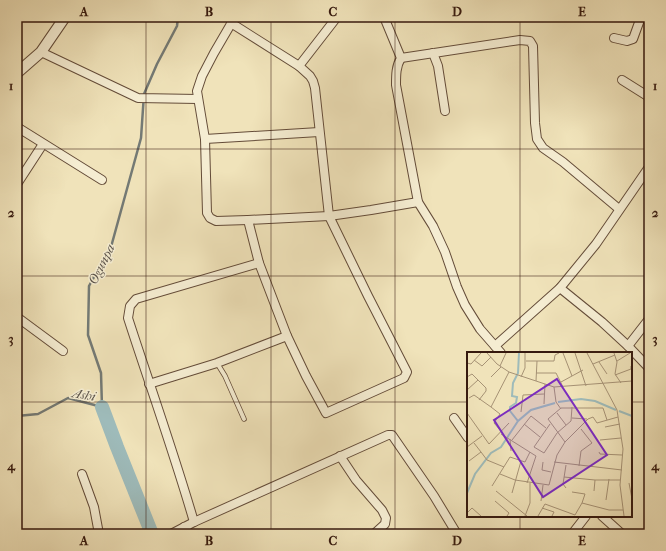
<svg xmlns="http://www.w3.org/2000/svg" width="666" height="551" font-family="'IM FELL French Canon',serif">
  <rect width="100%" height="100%" fill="#f0e3ba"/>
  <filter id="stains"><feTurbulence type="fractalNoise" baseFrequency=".005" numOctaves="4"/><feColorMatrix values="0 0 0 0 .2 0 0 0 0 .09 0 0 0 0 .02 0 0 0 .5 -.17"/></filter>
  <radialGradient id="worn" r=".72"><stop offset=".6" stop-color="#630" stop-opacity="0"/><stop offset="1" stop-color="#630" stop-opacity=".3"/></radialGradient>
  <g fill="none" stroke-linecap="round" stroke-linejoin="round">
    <path stroke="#747a75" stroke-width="2.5" d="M17,416L38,414L68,398L102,407L101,373L88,335L89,286L111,247L141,138L144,94L157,64L177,26L178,17"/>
    <path stroke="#9ebbba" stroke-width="14" d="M102,407L117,447L152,534"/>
    <g stroke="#644c39" stroke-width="5.5">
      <path id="service" d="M217,363L225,376L244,419"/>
    </g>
    <g stroke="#644c39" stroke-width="10">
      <g id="minor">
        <path d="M235,17L214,53L202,76L197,91L205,139L207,213L210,218L216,221L248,220L329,216L371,210L418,202"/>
        <path d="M384,17L401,58C396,66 396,75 396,85L418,202L433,226L445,252L457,287L465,305L480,329L501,353"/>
        <path d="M231,23L299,66L310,76L313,81L315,88L329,216L368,296L407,372L404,378L326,413L306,376L287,336L259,263L248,220"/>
        <path d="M614,38L627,41L633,39L641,17"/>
        <path d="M41,52L138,98L198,99"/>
        <path d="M433,53L438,66L445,111"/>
        <path d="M401,58L520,40L530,41L533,46L535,123L537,139L543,148L563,162L619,209"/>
        <path d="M299,66L337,17"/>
        <path d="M622,80L649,97"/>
        <path d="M17,127L102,180"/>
        <path d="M205,139L319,132"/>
        <path d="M17,184L43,144"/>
        <path d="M560,288L602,322L628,346L649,368"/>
        <path d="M17,317L63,351"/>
        <path d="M495,346L560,288L596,244L649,167"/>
        <path d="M628,346L649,319"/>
        <path d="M149,384L217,363L287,336"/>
        <path d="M454,418L468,438"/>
        <path d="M340,456L356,480L382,510L386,518L385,524L374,534"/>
        <path d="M82,474L94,507L99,534"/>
        <path d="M602,516L622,534"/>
        <path d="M194,522C174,453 150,386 128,318L130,306L136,299L259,263"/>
        <path d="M184,527L190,534"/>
        <path d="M171,534L194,522L388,435H392L434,496L457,534"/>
        <path d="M572,534L586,516"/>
      </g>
    </g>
    <g stroke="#644c39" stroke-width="12">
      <path id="tertiary" d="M17,73L41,52L65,17"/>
    </g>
    <use href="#service" stroke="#f5edd2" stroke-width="4"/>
    <use href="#minor" stroke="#f5edd2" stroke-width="8"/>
    <use href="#tertiary" stroke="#f5edd2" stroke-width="10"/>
  </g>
  <path fill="none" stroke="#36190e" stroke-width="1" stroke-opacity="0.55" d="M146,17V534M271,17V534M395,17V534M520,17V353M17,149H649M17,276H649M17,402H468M631,402H649M520,516V534"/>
  <g text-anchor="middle" stroke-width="3" stroke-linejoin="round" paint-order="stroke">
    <g font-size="13" font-style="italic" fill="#5a524a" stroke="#f5edd2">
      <text transform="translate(101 264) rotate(-64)" y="5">Ogunpa</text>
      <text transform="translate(84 394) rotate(10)" y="5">Ashi</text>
    </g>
  </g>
  <g transform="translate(467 352)">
    <rect width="165" height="165" fill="#f0e3ba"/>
    <path fill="none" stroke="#9ebbba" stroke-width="2" d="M52,1L51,21L46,31L45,44L50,45L49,51L43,55V59L51,69L64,58L88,51M91,50L114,47L128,49L149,58M152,59L165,64M0,141L8,122L24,101L34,95L51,69"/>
    <path fill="none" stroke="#a69275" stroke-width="1" d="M20,1L30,12L42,20L87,35L165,29M96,1L105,24M108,1L119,34M120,1L150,58L156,97L153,133L157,164M147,1L150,10L148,22L154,31M7,8L15,14L24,5M59,9H87L88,3L92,1M150,9L163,1M132,10L140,22M0,11L4,12L14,1M126,12L148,3M33,14L39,1M69,21H89L96,35M148,23L164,17V14M0,25L5,22L19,36V39L12,48M24,25L34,15M54,25L58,16V1M69,29L70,9M94,30L116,18M87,35L89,50L94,57M0,38L11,28M2,46L7,43L24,55M77,52L78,32M54,60L56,43L77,42M0,61L22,92L42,71M90,61L99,73M105,66L120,67M57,72L73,85M83,72L67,95L77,101L90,81L104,69L105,55M138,75L153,72M34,79L27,71L33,62L24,55L42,20M34,82L69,104L60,131M43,87L44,99M45,88L64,64L79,76M133,88L154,86M98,90L81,67L94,56H136L140,68M0,95L15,84M14,100L20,108L37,115M132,100L133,102L155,103M2,109L14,100L7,91M76,110L75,118L84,120M87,110L155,118M112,114L114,99L125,91L114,77M33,122L48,128L82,133L90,103L98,90L121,67L126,65L130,71L151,65M97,125L128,128M162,131L165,147M25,134L43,105L58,110L63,100M99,136L96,132L99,113M29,139L60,164M127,139L128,128H153M105,140L118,142L115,151M45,141L54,109M139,148L142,127M28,149L42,161L40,164M74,149L76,133M75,156L87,160L85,164M0,161L5,156L14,164M58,164L63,151V131M71,164L78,152L108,163L115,151L142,158H156"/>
    <path fill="#7b2cbf" fill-opacity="0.15" stroke="#7b2cbf" stroke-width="2" d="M90,27L140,103L76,145L27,68Z"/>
    <rect width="165" height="165" fill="none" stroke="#36190e" stroke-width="2"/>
  </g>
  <rect width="666" height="551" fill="none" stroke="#f0e3ba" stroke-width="44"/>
  <rect x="22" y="22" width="622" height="507" fill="none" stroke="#36190e" stroke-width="1.5"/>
  <g font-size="13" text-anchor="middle" font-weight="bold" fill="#36190e">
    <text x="84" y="16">A</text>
    <text x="209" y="16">B</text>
    <text x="333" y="16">C</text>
    <text x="457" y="16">D</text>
    <text x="582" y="16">E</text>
    <text x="11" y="90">1</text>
    <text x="655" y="90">1</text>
    <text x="11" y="217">2</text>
    <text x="655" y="217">2</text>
    <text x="11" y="343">3</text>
    <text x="655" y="343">3</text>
    <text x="11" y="470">4</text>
    <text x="655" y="470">4</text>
    <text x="84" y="545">A</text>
    <text x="209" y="545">B</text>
    <text x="333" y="545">C</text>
    <text x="457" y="545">D</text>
    <text x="582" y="545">E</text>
  </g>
  <rect width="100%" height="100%" filter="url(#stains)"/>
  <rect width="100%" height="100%" fill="url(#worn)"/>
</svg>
